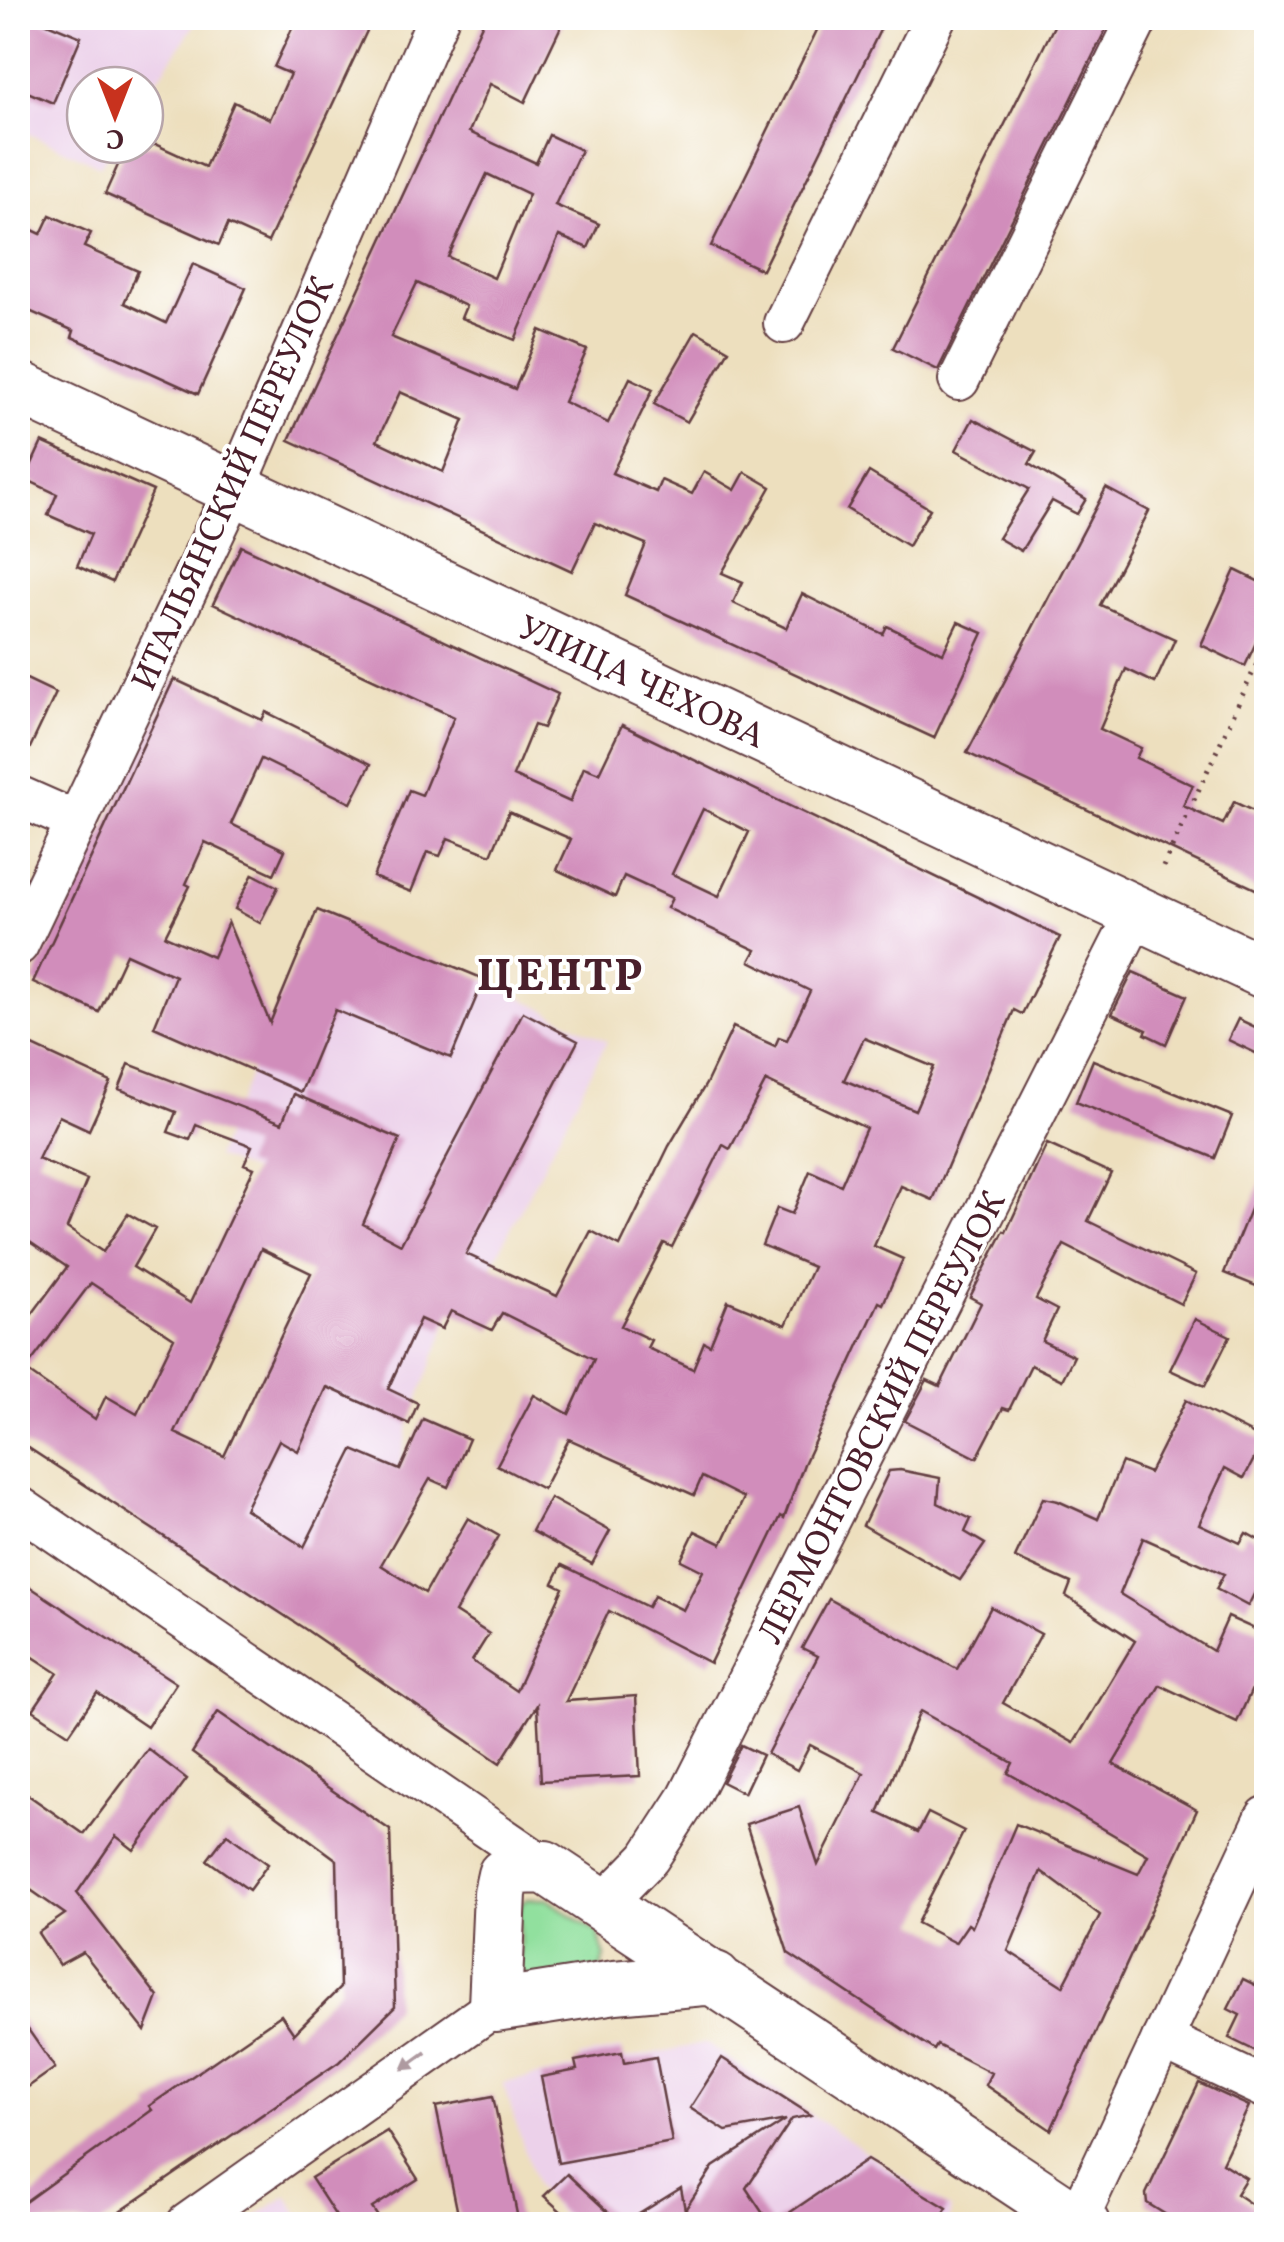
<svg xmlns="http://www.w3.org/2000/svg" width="1284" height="2242" font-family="Vollkorn,serif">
  <rect width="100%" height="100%" fill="#fff"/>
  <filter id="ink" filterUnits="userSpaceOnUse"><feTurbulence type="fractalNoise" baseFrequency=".01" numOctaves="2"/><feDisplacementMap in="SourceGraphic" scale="20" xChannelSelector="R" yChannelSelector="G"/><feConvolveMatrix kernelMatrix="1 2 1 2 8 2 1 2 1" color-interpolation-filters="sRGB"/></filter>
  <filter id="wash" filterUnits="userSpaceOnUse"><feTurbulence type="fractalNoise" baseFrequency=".0048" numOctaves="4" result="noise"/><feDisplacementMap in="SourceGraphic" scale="40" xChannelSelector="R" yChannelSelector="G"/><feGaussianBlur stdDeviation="2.25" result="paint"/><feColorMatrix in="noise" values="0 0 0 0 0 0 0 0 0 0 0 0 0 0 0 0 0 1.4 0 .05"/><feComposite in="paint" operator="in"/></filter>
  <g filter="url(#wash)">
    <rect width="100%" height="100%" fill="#eddfbe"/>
    <g fill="#ecd1ea">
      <path d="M18,18H199L145,98V85H85V145H114L100,166L18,129Z"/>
      <path d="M317,910L484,979L607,1041L472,1304L457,1297L409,1424L399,1470L305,1629L213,1571L279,1440L298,1450L394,1241L290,1187L216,1157Z"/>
      <path d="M706,2043L951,2210L948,2224H569L536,2186L503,2083L581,2067L579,2057L621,2049L625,2059Z"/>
      <path d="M287,2196L305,2224H244Z"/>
    </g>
    <path fill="#91e09e" stroke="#6e8064" stroke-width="2.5" d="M527,1899H547L598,1933L605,1957L601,1969L519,1983L520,1904Z"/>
    <g id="blocks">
      <g fill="#d18dbb" fill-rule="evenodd">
        <path d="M18,18H35L81,37L53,103L18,88Z"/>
        <path d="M297,18H373L268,242L228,224L219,245L105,194L127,145H157L205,167L234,102L270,119L290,74L274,67Z"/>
        <path d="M485,18H565L525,102L490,84L469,132L536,163L549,135L581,150L555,205L599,224L588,248L559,236L515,340L461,318L466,306L417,283L391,337L515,389L540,330L587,350L564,402L608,423L630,378L653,389L612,473L656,492L661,480L692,494L704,472L735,490L745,472L771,487L722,573L743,582L733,603L786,628L802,594L883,634L887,626L943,653L958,622L983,633L934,738L625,595L646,544L595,523L572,571L289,440ZM487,174L529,194L494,278L448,257ZM400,392L464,420L443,472L377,441Z"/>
        <path d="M823,18H886L762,270L711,246Z"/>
        <path d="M1058,18H1093L1108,25L938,370L893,348Z"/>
        <path d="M50,215L91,233L84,247L138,271L124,303L166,323L193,264L246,288L198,394L72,337L74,331L18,306V223L41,234Z"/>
        <path d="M696,331L729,350L687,422L654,404Z"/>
        <path d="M973,419L1036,452L1029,464L1086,499L1077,514L1052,501L1021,551L998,538L1029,489L956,450Z"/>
        <path d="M42,442L153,491L112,582L77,566L91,534L48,515L57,494L25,479Z"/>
        <path d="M869,472L930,509L908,546L847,509Z"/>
        <path d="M1106,488L1149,511L1100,605L1175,639L1155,683L1126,669L1100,729L1141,748L1136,758L1193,785L1183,806L1223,824L1234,802L1266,817V894L967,753Z"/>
        <path d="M241,546L558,694L543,728L534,725L513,776L570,802L584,767L599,773L622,725L1060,937L1022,1014L1014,1010L933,1200L901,1186L874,1246L903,1259L883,1304L879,1302L804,1464L784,1518L781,1516L710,1663L609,1611L566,1701L636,1696L640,1776L541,1781L537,1705L500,1763L305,1629L18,1441V1333L67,1267L18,1234V1039L111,1082L89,1130L59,1116L38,1159L87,1180L67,1228L103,1252L128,1214L155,1229L133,1267L190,1303L254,1168L244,1164L252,1146L196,1125L190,1140L168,1132L176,1112L119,1089L129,1064L282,1123L294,1094L400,1139L363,1224L401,1244L523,1012L578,1041L466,1254L557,1296L591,1231L620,1246L669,1146L706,1084L733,1027L775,1046L779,1037L787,1040L810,991L750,961L756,950L667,908L672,898L624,876L615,897L557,870L571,839L509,812L491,855L448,838L440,856L427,852L411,892L373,877L409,790L422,795L454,717L213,604ZM703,809L749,832L719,896L672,874ZM864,1038L934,1067L915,1110L844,1080ZM766,1081L866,1128L841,1185L810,1171L792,1214L777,1208L762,1245L813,1267L786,1325L728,1301L710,1345L704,1342L693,1369L647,1348L651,1340L621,1326L664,1243L672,1247L723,1145L730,1149ZM261,1249L311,1273L224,1456L175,1433ZM91,1283L174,1338L137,1414L106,1396L95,1419L25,1370ZM451,1311L492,1330L502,1313L594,1359L569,1414L534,1395L497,1465L543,1489L569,1439L694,1495L702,1477L744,1498L722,1544L695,1531L681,1560L703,1571L683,1610L654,1596L648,1607L562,1565L553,1583L563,1588L516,1691L472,1661L489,1634L455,1612L499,1536L468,1518L425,1593L381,1565L430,1479L448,1487L469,1439L423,1419L400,1470L353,1450L304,1547L245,1509L279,1440L298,1451L327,1387L409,1424L418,1403L388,1389L420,1319L442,1329Z"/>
        <path d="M1235,570L1266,585V621L1245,666L1201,645Z"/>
        <path d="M18,675L56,693L18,773Z"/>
        <path d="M174,679L262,720L266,712L371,764L351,803L261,759L231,824L285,850L274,874L205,842L186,884L190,886L165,936L213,957L228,922L270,1023L317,910L484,979L451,1058L335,1010L301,1092L154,1027L175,976L126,954L99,1012L33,982Z"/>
        <path d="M253,874L278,887L260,923L235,909Z"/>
        <path d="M1133,972L1187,996L1166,1044L1145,1034L1147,1030L1112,1014Z"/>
        <path d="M1238,1019L1266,1032V1058L1228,1040Z"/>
        <path d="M1093,1060L1232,1116L1215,1158L1076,1102Z"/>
        <path d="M1047,1144L1111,1173L1088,1221L1196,1274L1181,1304L1064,1245L1036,1299L1057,1310L1042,1341L1074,1356L1062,1380L1031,1365L1009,1410L1003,1408L977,1458L905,1421L927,1380L940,1386L981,1303L970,1297L1004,1231L1006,1232Z"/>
        <path d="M1266,1170V1290L1224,1273Z"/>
        <path d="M1195,1319L1230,1336L1205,1386L1170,1370Z"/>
        <path d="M1186,1400L1264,1440L1244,1478L1225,1468L1199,1524L1240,1543L1246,1533L1266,1544V1570L1248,1606L1216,1589L1224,1574L1143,1538L1120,1594L1213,1651L1228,1617L1266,1634V1658L1237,1722L1160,1685L1113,1764L1197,1810L1051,2130L985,2085L991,2073L937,2045L934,2050L788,1953L746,1824L799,1807L818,1865L864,1773L810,1745L797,1770L767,1754L818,1656L802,1648L829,1599L957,1669L991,1607L1041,1634L1003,1703L1074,1743L1135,1641L1066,1596L1071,1583L1015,1558L1043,1498L1058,1501L1098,1519L1122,1462L1149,1473ZM920,1711L1013,1763L1008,1773L1148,1855L1138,1874L1016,1824L972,1927L968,1924L955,1943L917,1923L964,1831L928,1813L918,1832L878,1813ZM1041,1871L1100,1915L1063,1986L1008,1951Z"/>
        <path d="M900,1470L940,1478L938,1503L971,1519L965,1532L985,1544L960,1580L863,1525L889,1471Z"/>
        <path d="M550,1498L610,1531L592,1564L532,1531Z"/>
        <path d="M18,1579L176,1683L147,1727L97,1693L69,1734L33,1710L58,1673L18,1647Z"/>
        <path d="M218,1712L390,1830L395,2007L339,2062L102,2224H18V2207L152,2110L149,2106L281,2015L294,2034L340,1988L337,1860L192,1753Z"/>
        <path d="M741,1745L762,1755L744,1793L722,1782Z"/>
        <path d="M148,1749L187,1779L134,1850L116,1836L77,1893L158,1997L145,2031L83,1952L59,1965L38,1933L65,1914L18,1881V1788L84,1834Z"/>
        <path d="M227,1834L268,1864L249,1890L207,1860Z"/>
        <path d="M1243,1979L1266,1990V2056L1229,2038L1240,2015L1228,2009Z"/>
        <path d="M18,2015L55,2068L18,2094Z"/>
        <path d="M622,2052L624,2063L656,2057L672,2142L558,2163L541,2077L577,2070L575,2061Z"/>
        <path d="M722,2058L811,2115L792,2119L746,2188L770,2224H623L681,2188L685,2210L713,2167L786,2120L726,2131L690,2108Z"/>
        <path d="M1199,2083L1249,2106L1222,2163L1246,2178L1236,2194L1266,2214V2224H1181L1147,2203L1146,2194Z"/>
        <path d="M493,2096L519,2224H460L436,2107Z"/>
        <path d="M387,2131L418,2179L372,2208L383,2224H341L311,2178Z"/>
        <path d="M867,2160L947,2208L937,2224H773Z"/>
        <path d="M567,2174L621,2224H575L544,2196Z"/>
      </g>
    </g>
  </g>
  <g filter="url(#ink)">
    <use href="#blocks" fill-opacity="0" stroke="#623c41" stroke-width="2.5"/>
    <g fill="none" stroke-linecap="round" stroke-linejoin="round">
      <g stroke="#623c41" stroke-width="44">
        <g id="minor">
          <path d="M784,323L935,18"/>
          <path d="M959,380L1138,18"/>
          <path d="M18,796L77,822"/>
          <path d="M18,945L235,489L438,18"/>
          <path d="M18,1506L545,1867"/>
          <path d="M603,1905L649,1858L688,1798L1136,914"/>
          <path d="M1162,2039L1266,2088"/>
          <path d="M187,2224L495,2006"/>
          <path d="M1072,2224L1077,2221L1266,1817"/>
        </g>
      </g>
      <g stroke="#623c41" stroke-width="56">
        <g id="major">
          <path d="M18,387L1266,973"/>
          <path d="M715,1978L615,1987L495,2006L500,1893L504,1875L515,1868L545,1867L1083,2224"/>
        </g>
      </g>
      <path stroke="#623c41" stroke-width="5" stroke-dasharray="2.5 8" stroke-linecap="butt" d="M1163,867L1266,644"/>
      <use href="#minor" stroke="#fff" stroke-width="40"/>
      <use href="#major" stroke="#fff" stroke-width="52"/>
    </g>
    <defs><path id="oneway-solid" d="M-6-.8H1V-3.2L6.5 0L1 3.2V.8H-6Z" transform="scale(2.5)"/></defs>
    <use fill="#ae9aa0" href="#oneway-solid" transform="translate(414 2061) rotate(144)"/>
  </g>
  <g text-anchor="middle" stroke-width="8" stroke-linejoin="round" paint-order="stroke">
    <g font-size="35" fill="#4a1f2b" stroke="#fff">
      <text transform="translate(232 483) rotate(-66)" y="12">ИТАЛЬЯНСКИЙ ПЕРЕУЛОК</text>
      <text transform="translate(642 681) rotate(25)" y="12">УЛИЦА ЧЕХОВА</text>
      <text transform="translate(881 1417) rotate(-63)" y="12">ЛЕРМОНТОВСКИЙ ПЕРЕУЛОК</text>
    </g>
    <g font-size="45" font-weight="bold" letter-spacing="2.5" fill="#4a1f2b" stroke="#fff">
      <text x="561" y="990">ЦЕНТР</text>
    </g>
  </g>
  <rect width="1284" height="2242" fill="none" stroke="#fff" stroke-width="60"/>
  <g transform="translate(115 115) rotate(180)"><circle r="48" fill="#ffffff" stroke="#b7a5aa" stroke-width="2.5"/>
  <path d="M0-8L18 38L0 25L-18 38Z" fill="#c8321e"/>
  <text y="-15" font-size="28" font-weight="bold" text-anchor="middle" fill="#4a1f2b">С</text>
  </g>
</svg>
